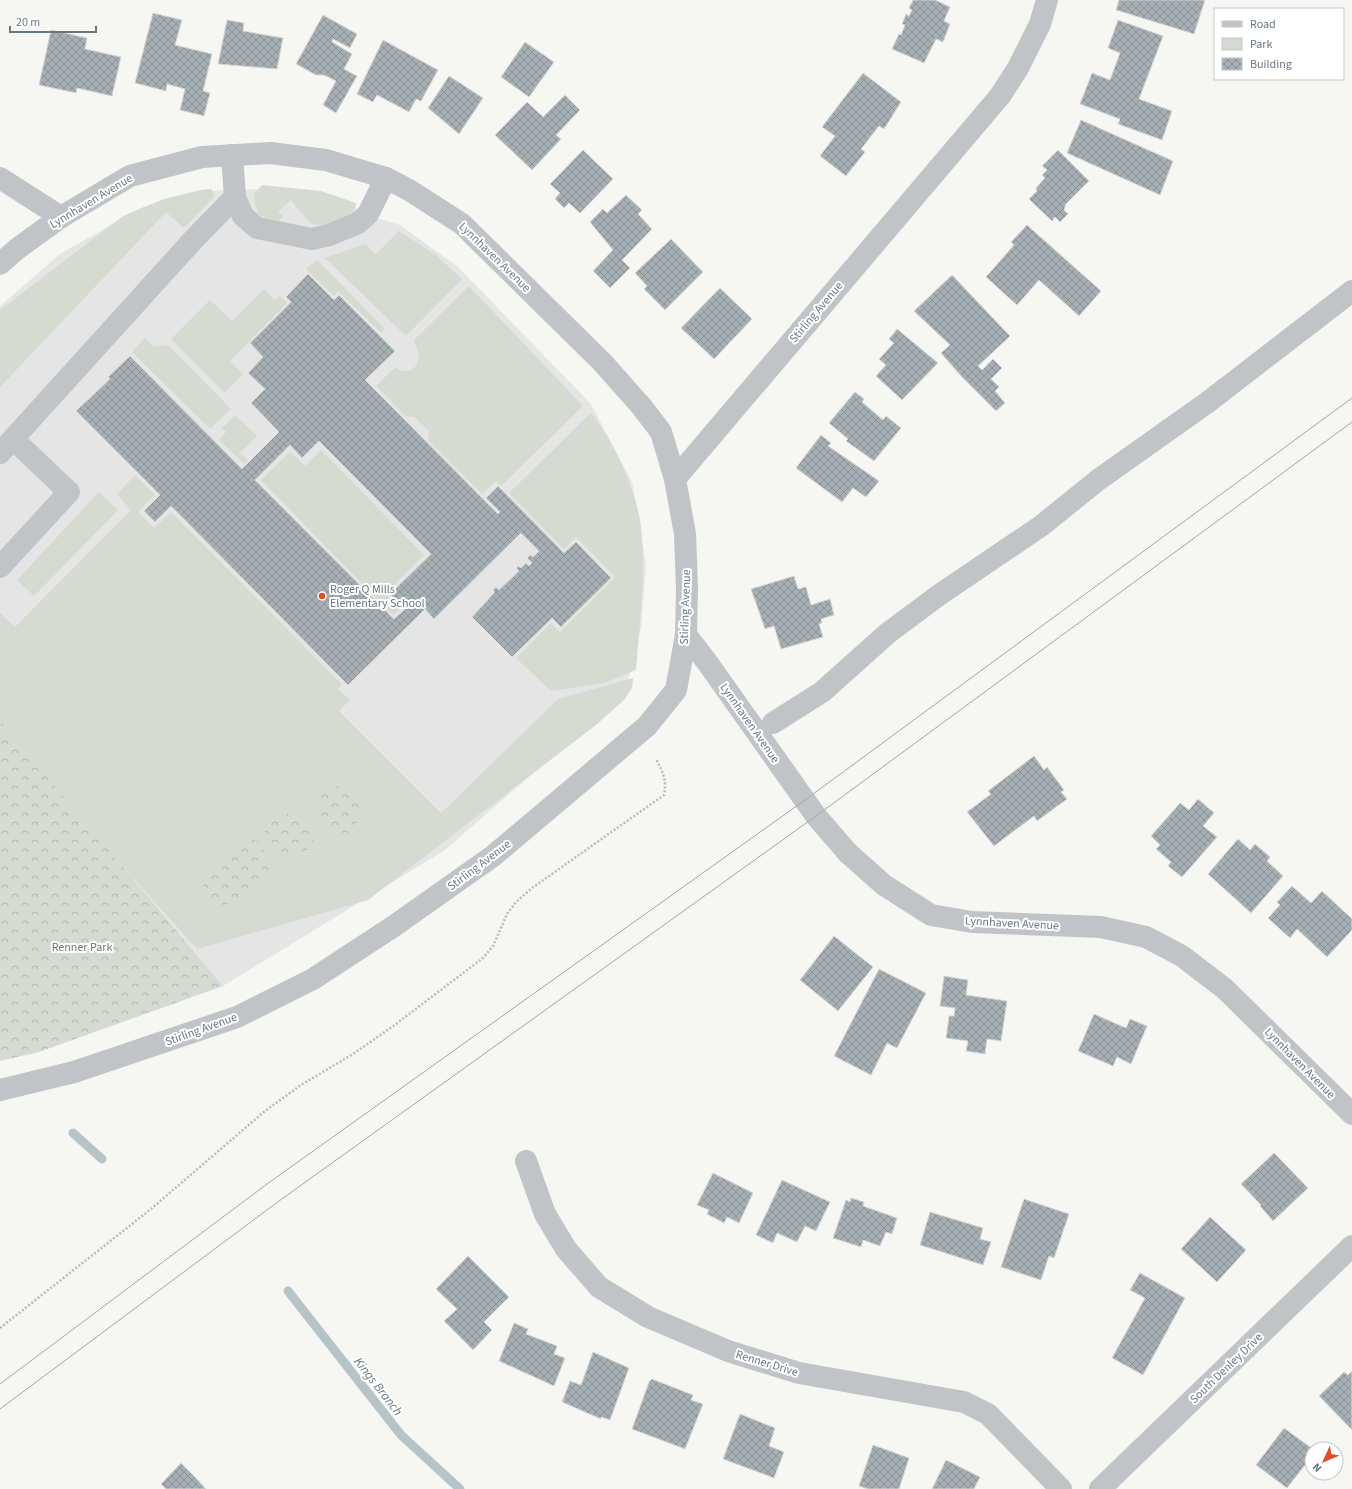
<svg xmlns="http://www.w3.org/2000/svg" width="1352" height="1489" font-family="'Source Sans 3',sans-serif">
  <defs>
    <pattern id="forest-crowns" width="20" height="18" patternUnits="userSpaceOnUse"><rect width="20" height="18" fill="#d6dbd2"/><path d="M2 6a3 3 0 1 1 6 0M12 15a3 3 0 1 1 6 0" fill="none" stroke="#b1b6b0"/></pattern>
    <pattern id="building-cross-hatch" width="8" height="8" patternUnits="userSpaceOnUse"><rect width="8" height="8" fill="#a6afb4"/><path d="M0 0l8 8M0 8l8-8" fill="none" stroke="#8b9398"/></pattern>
  </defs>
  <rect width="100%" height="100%" fill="#f6f6f3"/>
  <path fill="#e4e5e4" d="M263,189L336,206L400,225L458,267L591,404L632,482L646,564L641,627L625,693L445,850L223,986L0,721V306L60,254L143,207L202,191Z"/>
  <g fill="#d6dbd2">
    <path d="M262,185L321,191L356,203L355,210C344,219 327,230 312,223C306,220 296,206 291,200L278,211L282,215V218L278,221H270L260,215L254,202V194Z"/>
    <path d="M211,189L214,194V197L184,228L166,212L0,387V310L123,216L164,199L201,190Z"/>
    <path d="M399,231L436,255L462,279L406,336L325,258L365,244L376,254Z"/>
    <path d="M317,260L385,329L381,333L338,291L334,296L306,269Z"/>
    <path d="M469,286L583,406L501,486L496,481L482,494L428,440L429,431L414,417L405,416L376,386L395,367C408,377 421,368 418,352C417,348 415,344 414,340Z"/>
    <path d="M264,289L275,301L280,296L287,303L230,361L243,374L225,393L171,339L210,300L232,321Z"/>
    <path d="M145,338L154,347L168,345L231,409L210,429L132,352Z"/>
    <path d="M591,413C614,442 636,489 641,526C646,574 640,622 636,670L604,683L551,691L516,658L551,623L560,632L615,577L576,537L564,549L509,493Z"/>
    <path d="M235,415L257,436L240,453L248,460L244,464L219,440L226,432L222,428Z"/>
    <path d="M321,450L424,555L385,594L399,610L393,615L261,480L290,452L305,466Z"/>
    <path d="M135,475L155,495L138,512L154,528L171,512L342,684L338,689L350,700L339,711L441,813L558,699L633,678L632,688L624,700L596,725L368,900L197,949L0,731V613L15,627L131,510L117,494Z"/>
    <path d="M99,492L118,510L34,596L17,580Z"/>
  </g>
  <g fill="url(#forest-crowns)">
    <path d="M0,721L1,722L223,986L39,1052L0,1061Z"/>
    <path d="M337,786C354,789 356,794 363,808L354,829L346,834L326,828L317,820L321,793Z"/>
    <path d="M298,811L315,830V838L305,853L281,856L265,831L277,817Z"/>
    <path d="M253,839L260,843L272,866C264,872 266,876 262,882C251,897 234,903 217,906L204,889L202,879L217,865L226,862C232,849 240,843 253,839Z"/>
  </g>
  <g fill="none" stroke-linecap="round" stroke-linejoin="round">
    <g stroke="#b6c3c7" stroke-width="9">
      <path d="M73,1133L102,1159"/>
      <path d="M288,1291L401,1435L460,1489"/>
    </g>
  </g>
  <g fill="url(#building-cross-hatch)" stroke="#d8d8d6" fill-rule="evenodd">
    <path d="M913,0H935L950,7L944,21L950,24L943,42L936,39L924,63L892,49L899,34L901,35L905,25L902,24L906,14L909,16L912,10L909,8Z"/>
    <path d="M1119,0H1205L1194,34L1116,10Z"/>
    <path d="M153,13L182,20L175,45L212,54L203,91L210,93L204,116L180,110L185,89L167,84L166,91L135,83Z"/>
    <path d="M323,15L357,34L350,48L333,39L332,42L352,54L344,69L357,76L336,113L323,105L336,81L324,75H316L296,64Z"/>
    <path d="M227,20L244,23L243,31L283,38L277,69L218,64Z"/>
    <path d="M1118,20L1163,36L1139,99L1172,111L1162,140L1118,124L1120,119L1080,104L1092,73L1110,80L1120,53L1108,48Z"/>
    <path d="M51,30L87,38L85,49L121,57L112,96L77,88L76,93L39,85Z"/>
    <path d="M383,40L438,70L421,101L416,99L409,112L377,95L373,102L357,94Z"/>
    <path d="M525,42L554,62L529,97L501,77Z"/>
    <path d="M863,73L901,102L884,129L879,126L861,149L865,152L846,176L820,156L835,136L822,127Z"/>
    <path d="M449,76L483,98L459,134L428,108Z"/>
    <path d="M565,95L580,110L556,135L561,139L532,170L495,135L527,102L543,117Z"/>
    <path d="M1081,120L1173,161L1160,195L1067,153Z"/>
    <path d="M583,150L613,179L580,213L569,203L564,208L555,199L560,193L550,184Z"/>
    <path d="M1058,150L1089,181L1066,204L1064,210L1068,214L1060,222L1055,217L1052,221L1029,199L1037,191L1036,188L1045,178L1042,175L1047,170L1042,166Z"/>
    <path d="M626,195L642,210L638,214L652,229L622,260L630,268L610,288L593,271L613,250L590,222L603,209L607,213Z"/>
    <path d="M1027,225L1101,291L1079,316L1039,280L1017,305L986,277L1014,245L1011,242Z"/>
    <path d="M671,239L703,272L665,310L644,289L647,286L635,273Z"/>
    <path d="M308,274L334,300L339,295L395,351L365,380L498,514L500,512L486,498L498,486L564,553L576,542L611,578L561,627L552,618L512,657L472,617L495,592L493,590L496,587L499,590L519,571L516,568L518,566L521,568L526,563L529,566L532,563L527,558L530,555L533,557L539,551L521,533L434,619L425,609L348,685L171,506L155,522L144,511L160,495L76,411L110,379L108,377L130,356L242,469L279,432L251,403L265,389L248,373L263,357L250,343L291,302L286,297ZM319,441L431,554L390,594L405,609L394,619L255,480L290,445L302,458Z"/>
    <path d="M952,275L1010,336L978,366L982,370L993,359L1002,368L991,379L999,387L995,391L1005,403L996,411L962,377L941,353L950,345L914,311Z"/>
    <path d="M720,288L752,319L714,359L681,328Z"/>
    <path d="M897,329L938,363L902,400L876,376L886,365L879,359L894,343L889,339Z"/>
    <path d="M855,392L864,399L862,402L883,420L886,416L901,428L874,461L846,441L848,439L829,423Z"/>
    <path d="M821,435L831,443L828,446L879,481L866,497L853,488L842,502L796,468Z"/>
    <path d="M794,576L798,589L806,587L811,605L830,599L834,615L821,619L822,623L819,624L823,637L781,649L774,626L765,629L751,589Z"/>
    <path d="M1034,756L1044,770L1047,767L1064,790L1061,792L1067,799L1037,821L1034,816L994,846L967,812L991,794L988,791Z"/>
    <path d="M1198,799L1214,813L1203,826L1217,837L1182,877L1168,866L1171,862L1156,849L1160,845L1151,836L1180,803L1189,810Z"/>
    <path d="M1238,839L1250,850L1255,844L1270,857L1267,861L1283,876L1251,913L1208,874Z"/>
    <path d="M1292,886L1311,903L1322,891L1352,919V930L1327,957L1297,929L1290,938L1268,918L1280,905L1277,902Z"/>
    <path d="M834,936L873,967L838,1011L800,980Z"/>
    <path d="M879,969L926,993L897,1048L887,1043L871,1075L834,1056Z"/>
    <path d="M944,976L968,980L966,995L1007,1001L1001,1041L987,1039L985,1054L966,1051L968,1041L946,1038L949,1016H954L955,1008L940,1006Z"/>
    <path d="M1094,1014L1126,1028L1130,1019L1147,1026L1131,1064L1117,1057L1113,1066L1078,1051Z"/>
    <path d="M1274,1153L1308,1188L1273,1221L1260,1206L1261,1205L1241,1184Z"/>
    <path d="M713,1173L753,1193L739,1223L727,1217L724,1223L707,1214L709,1210L697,1205Z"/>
    <path d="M782,1180L830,1202L816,1231L805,1226L797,1242L777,1233L773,1243L756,1235Z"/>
    <path d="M851,1198L864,1202L863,1206L897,1218L892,1234L886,1232L880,1246L863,1240L861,1247L833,1238L846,1200L850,1202Z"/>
    <path d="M1024,1199L1069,1214L1054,1258L1049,1256L1041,1280L1001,1267Z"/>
    <path d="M930,1212L983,1228L980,1239L991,1242L983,1265L920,1245Z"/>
    <path d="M1210,1217L1246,1250L1217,1282L1181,1249Z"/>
    <path d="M468,1256L509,1297L484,1322L492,1330L473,1350L444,1321L457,1309L436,1289Z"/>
    <path d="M1140,1273L1185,1298L1143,1375L1112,1358L1145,1298L1130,1290Z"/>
    <path d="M514,1323L528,1329L526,1334L557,1346L554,1354L565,1358L554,1386L499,1361Z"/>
    <path d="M593,1352L629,1368L610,1420L601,1417V1419L562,1402L570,1381L581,1385Z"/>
    <path d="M1352,1371V1430L1319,1396L1344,1372L1348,1375Z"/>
    <path d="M652,1379L693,1395L691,1400L703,1404L685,1449L632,1429L649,1382Z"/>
    <path d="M740,1414L775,1428L769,1446L784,1452L774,1478L723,1459Z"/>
    <path d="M1284,1428L1313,1449L1312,1456L1287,1488L1256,1465Z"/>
    <path d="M873,1445L909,1458L899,1489H868L859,1486Z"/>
    <path d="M946,1460L980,1477L974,1489H932Z"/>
    <path d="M181,1463L194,1476L206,1489H166L161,1484Z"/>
  </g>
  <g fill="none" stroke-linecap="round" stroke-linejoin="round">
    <path stroke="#b8bbbe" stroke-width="2.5" stroke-dasharray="2 2" stroke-linecap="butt" d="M0,1328L151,1209L265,1111L301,1085L353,1054L392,1027L483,958L493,946L507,914L516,902L532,888L664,795C667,781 663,772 656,759"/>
    <g stroke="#c0c4c7" stroke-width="22">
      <path d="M232,155L235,197L243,216L257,228L312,239L329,235L358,223L368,214L386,178"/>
      <path d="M0,178L61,217"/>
      <path d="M0,264L17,249L61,217L130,176L202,157L270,153L326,160L386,178L409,190L462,224L603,363L642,407L661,432L675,479"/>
      <path d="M0,453L195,238L235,197"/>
      <path d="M0,567L69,492L13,439"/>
      <path d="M686,635L707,662L816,816L848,853L884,885L931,915L972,922L1101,927L1146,937L1182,956L1225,989L1352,1114"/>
      <path d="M773,723L822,692L888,633L939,595L1041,526L1098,480L1208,402L1352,291"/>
      <path d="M0,1090L74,1072L237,1017L313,979L394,926L493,856L647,726L676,690L686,635L687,589L685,534L675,479L1000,96L1018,68L1040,24L1047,0"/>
      <path d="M526,1161L545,1214L566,1249L599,1287L648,1317L728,1351L799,1373L964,1402L988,1414L1061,1489"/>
      <path d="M1100,1489L1352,1246"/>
    </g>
    <g stroke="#9fa6ab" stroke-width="1">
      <path d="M0,1384L267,1184L805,800L1352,398"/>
      <path d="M0,1409L279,1201L816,816L1352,422"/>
    </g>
  </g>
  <circle fill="#e04d29" stroke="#fff" stroke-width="1.5" cx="322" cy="596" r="4"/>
  <g text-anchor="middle" stroke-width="4" stroke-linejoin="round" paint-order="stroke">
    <g font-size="12" fill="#667784" stroke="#fff">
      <text transform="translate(91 201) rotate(-31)" y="4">Lynnhaven Avenue</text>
      <text transform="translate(495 257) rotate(44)" y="4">Lynnhaven Avenue</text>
      <text transform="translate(816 312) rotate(-50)" y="4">Stirling Avenue</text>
      <text transform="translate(685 607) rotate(-88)" y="4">Stirling Avenue</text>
      <text transform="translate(750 723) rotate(55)" y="4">Lynnhaven Avenue</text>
      <text transform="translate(479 865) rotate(-37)" y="4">Stirling Avenue</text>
      <text transform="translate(1012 923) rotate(3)" y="4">Lynnhaven Avenue</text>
      <text transform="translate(201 1029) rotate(-20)" y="4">Stirling Avenue</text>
      <text transform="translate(1300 1063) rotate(45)" y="4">Lynnhaven Avenue</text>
      <text transform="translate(767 1363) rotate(17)" y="4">Renner Drive</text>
      <text transform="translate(1226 1368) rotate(-44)" y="4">South Denley Drive</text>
    </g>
    <g font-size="12" fill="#667784" stroke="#fff" text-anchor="start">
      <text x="330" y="593">Roger Q Mills<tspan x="330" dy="14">Elementary School</tspan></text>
    </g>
    <g font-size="12" fill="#6a7b64" stroke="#fff">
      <text x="82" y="951">Renner Park</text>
    </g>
    <g font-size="13" font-style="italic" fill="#627980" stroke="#fff">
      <text transform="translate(379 1386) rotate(52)" y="5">Kings Branch</text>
    </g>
  </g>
  <rect x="1214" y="8" width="130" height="72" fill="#ffffff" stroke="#c2c9ce"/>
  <rect x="1222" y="21" width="20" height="6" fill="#c0c4c7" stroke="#c2c9ce"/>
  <text x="1250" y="28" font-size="12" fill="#667784">Road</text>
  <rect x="1222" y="38" width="20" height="12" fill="#d6dbd2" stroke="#c2c9ce"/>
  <text x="1250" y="48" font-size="12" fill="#667784">Park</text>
  <rect x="1222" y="58" width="20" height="12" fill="url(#building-cross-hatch)" stroke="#c2c9ce"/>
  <text x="1250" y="68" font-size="12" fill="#667784">Building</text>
  <g transform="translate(1324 1461) rotate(226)"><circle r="19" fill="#ffffff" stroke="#c2c9ce"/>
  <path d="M0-3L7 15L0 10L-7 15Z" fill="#e04d29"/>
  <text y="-6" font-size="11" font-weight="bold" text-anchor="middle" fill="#667784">N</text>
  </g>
  <path d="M10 26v6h86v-6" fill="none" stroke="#667784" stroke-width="2"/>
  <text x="16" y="26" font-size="12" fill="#667784" stroke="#ffffff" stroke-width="3" paint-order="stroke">20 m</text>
</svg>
